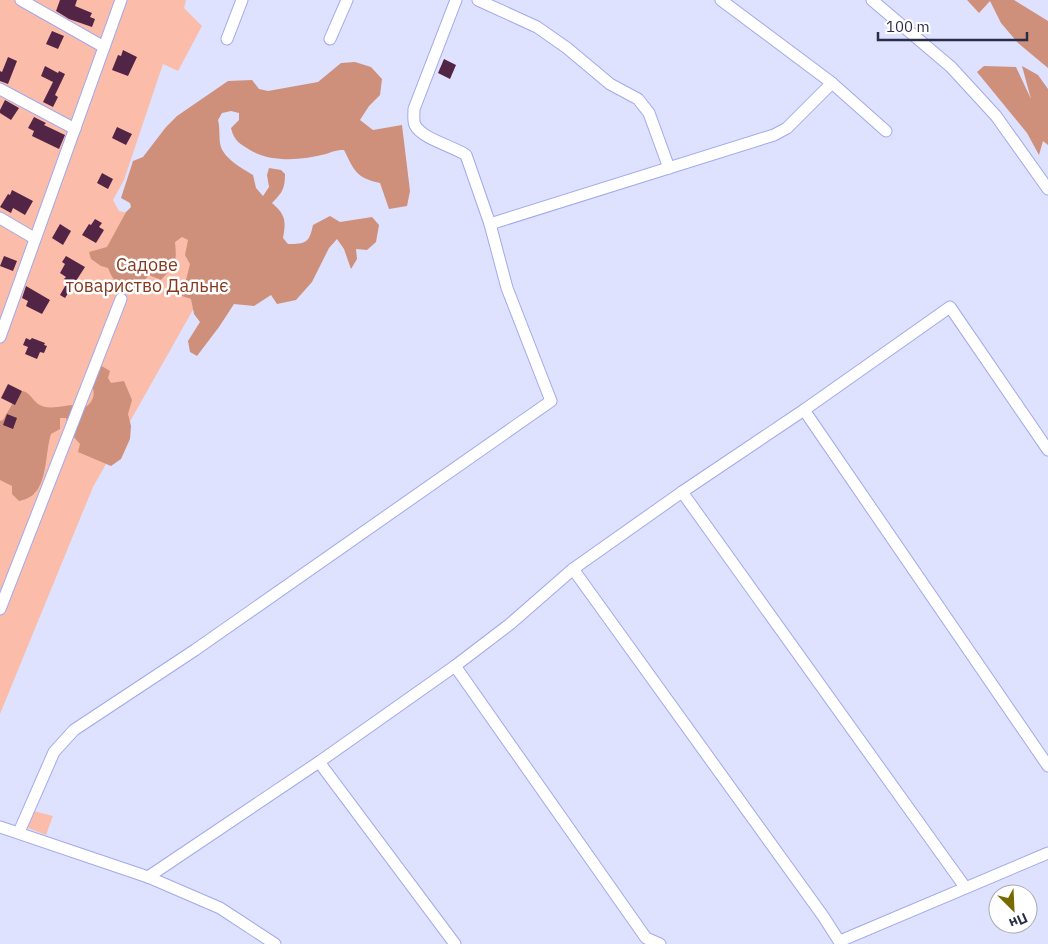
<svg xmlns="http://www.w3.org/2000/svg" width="1048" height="944" font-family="'IBM Plex Sans',sans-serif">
  <rect width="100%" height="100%" fill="#dee2fe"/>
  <g fill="#fbbda9">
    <path d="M0,0H186L184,8L202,26L178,71L163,64L124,180L113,200L119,211L234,237L93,487L0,714Z"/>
    <path d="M34,811L53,816L46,835L28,828Z"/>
  </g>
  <g fill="#ce8f7b">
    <path d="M967,0H1014L1048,21V68L1018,43L1001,23L990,1L979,13Z"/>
    <path d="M355,62L371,67L382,79L380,95L369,106L360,120L373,130L402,125L410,191L407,206L389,209L380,183C356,178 354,170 344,150C336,150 332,152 326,154C302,160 272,163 250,150C240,144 234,141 231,128L239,120V113L231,111L222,113L218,120C220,128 219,135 220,143C222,158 242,168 253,175L256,188L263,196L269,187L267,175L269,168L281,170L285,174C285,189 282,193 272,203C286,215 286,221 283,238L288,244C306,244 309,243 313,225L330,216L340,222L372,217L379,225L376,242L367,250L356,249L357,259L351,269L344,249L337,239L329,248L312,282L296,300L277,304L271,295L254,306L234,304L219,327L197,356L190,352L188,341L200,322L194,314L191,299L182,296L190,264L185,255L188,240L182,237L175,242C177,263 176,264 161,280L149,275L139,288L131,291C119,290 112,278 108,268L101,266L91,259L89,252L107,247L126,212L131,207L130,203L121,198L133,161L143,157L166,127L177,116L228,81L252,80L259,89L268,91L318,82L341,63Z"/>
    <path d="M984,66L1016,67L1031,99L1022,66L1038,75L1048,89V145L1043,141L1039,155L1027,133L977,72Z"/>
    <path d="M100,365L110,371L108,378L111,383L124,381L132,400L128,414L131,426L130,439L121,459L111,466L78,452L80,444L72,435L66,418H60V429L51,434C45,452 48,486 30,497C27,499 22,500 19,501L12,494V486L0,480V421L3,420L18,394L23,391C30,393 32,399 38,404C48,411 64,405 75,405L80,410C90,406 97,397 92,386Z"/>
  </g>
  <g fill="#522445">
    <path d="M60,0H77L75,6L92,13L90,17L95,19L92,27L69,19L56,11Z"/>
    <path d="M52,31L64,36L58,49L46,44Z"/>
    <path d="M123,50L137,57L128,76L112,70L118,55L121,56Z"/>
    <path d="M8,57L17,61L8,84L0,81V71L2,72Z"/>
    <path d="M444,59L456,65L450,79L438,73Z"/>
    <path d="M45,66L58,73L59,71L65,74L55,95L58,97L53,107L43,102L53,82L41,76Z"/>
    <path d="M5,100L19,108L11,120L0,113V110Z"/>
    <path d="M34,117L46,123L44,125L65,135L59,149L32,136L34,131L28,128Z"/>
    <path d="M117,127L132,134L126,145L112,138Z"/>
    <path d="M102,173L113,179L108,189L97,183Z"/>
    <path d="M12,190L33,201L25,215L13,208L11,213L0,207L8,194L10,195Z"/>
    <path d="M95,219L102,223L99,227L104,230L96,243L82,235L89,224L91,225Z"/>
    <path d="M60,224L71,231L63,245L52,238Z"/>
    <path d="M4,256L17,261L13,271L0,266Z"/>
    <path d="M66,256L85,267L65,298L60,295L68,281L64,279L66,277L60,273L65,264L62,262Z"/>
    <path d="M26,286L50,300L42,314L26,306L28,301L22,298Z"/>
    <path d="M26,338L30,340L32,338L45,343L44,345L47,346L44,353L40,352L37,359L25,354L28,347L23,345Z"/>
    <path d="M8,384L22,391L15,405L1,398Z"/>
    <path d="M7,414L17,418L13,429L3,425Z"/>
  </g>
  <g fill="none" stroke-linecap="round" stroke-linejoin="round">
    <g stroke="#a2a9eb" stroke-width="13">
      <g id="street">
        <path d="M21,0L104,47"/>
        <path d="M478,0L537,27L567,48L610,84L638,99L649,113L669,168"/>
        <path d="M721,0L832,83L886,131"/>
        <path d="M872,0L951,67L996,116L1048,189"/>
        <path d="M227,39L242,0"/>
        <path d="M330,39L347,0"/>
        <path d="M0,89L75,129"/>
        <path d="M0,218L34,238"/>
        <path d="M490,224L774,135L787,128L832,83"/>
        <path d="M0,337L121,0"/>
        <path d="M804,410L1048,766"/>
        <path d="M682,492L965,887"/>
        <path d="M573,569L823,916L841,944"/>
        <path d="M0,609L121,299"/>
        <path d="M455,666L646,938L660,944"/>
        <path d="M319,762L455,944"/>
        <path d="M0,827L148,877L220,908L275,944"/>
        <path d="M19,832L54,752L74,730L195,650L551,401L507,288L490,224L466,155C453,146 422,139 415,125C413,121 414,114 414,109L456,0"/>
        <path d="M148,877L319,762L455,666L510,624L573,569L682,492L804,410L950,307L1048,450"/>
        <path d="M840,941L1048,853"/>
      </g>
    </g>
    <use href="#street" stroke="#fff" stroke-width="11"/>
  </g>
  <g text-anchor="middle" stroke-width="5" stroke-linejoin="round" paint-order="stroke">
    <g font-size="18" fill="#86391e" stroke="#fff">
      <text x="147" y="271">Садове<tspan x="147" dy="21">товариство Дальнє</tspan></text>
    </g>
  </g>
  <g transform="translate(1013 909) rotate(156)"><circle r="24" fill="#ffffff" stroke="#aaabb5"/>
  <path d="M0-4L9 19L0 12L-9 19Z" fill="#786900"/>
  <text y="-8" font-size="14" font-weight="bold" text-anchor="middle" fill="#2a2d47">Пн</text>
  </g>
  <path d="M878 32v8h149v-8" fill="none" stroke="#2a2d47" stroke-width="2.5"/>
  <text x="886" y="32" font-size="15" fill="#2a2d47" stroke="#ffffff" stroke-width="4" paint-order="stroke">100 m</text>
</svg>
